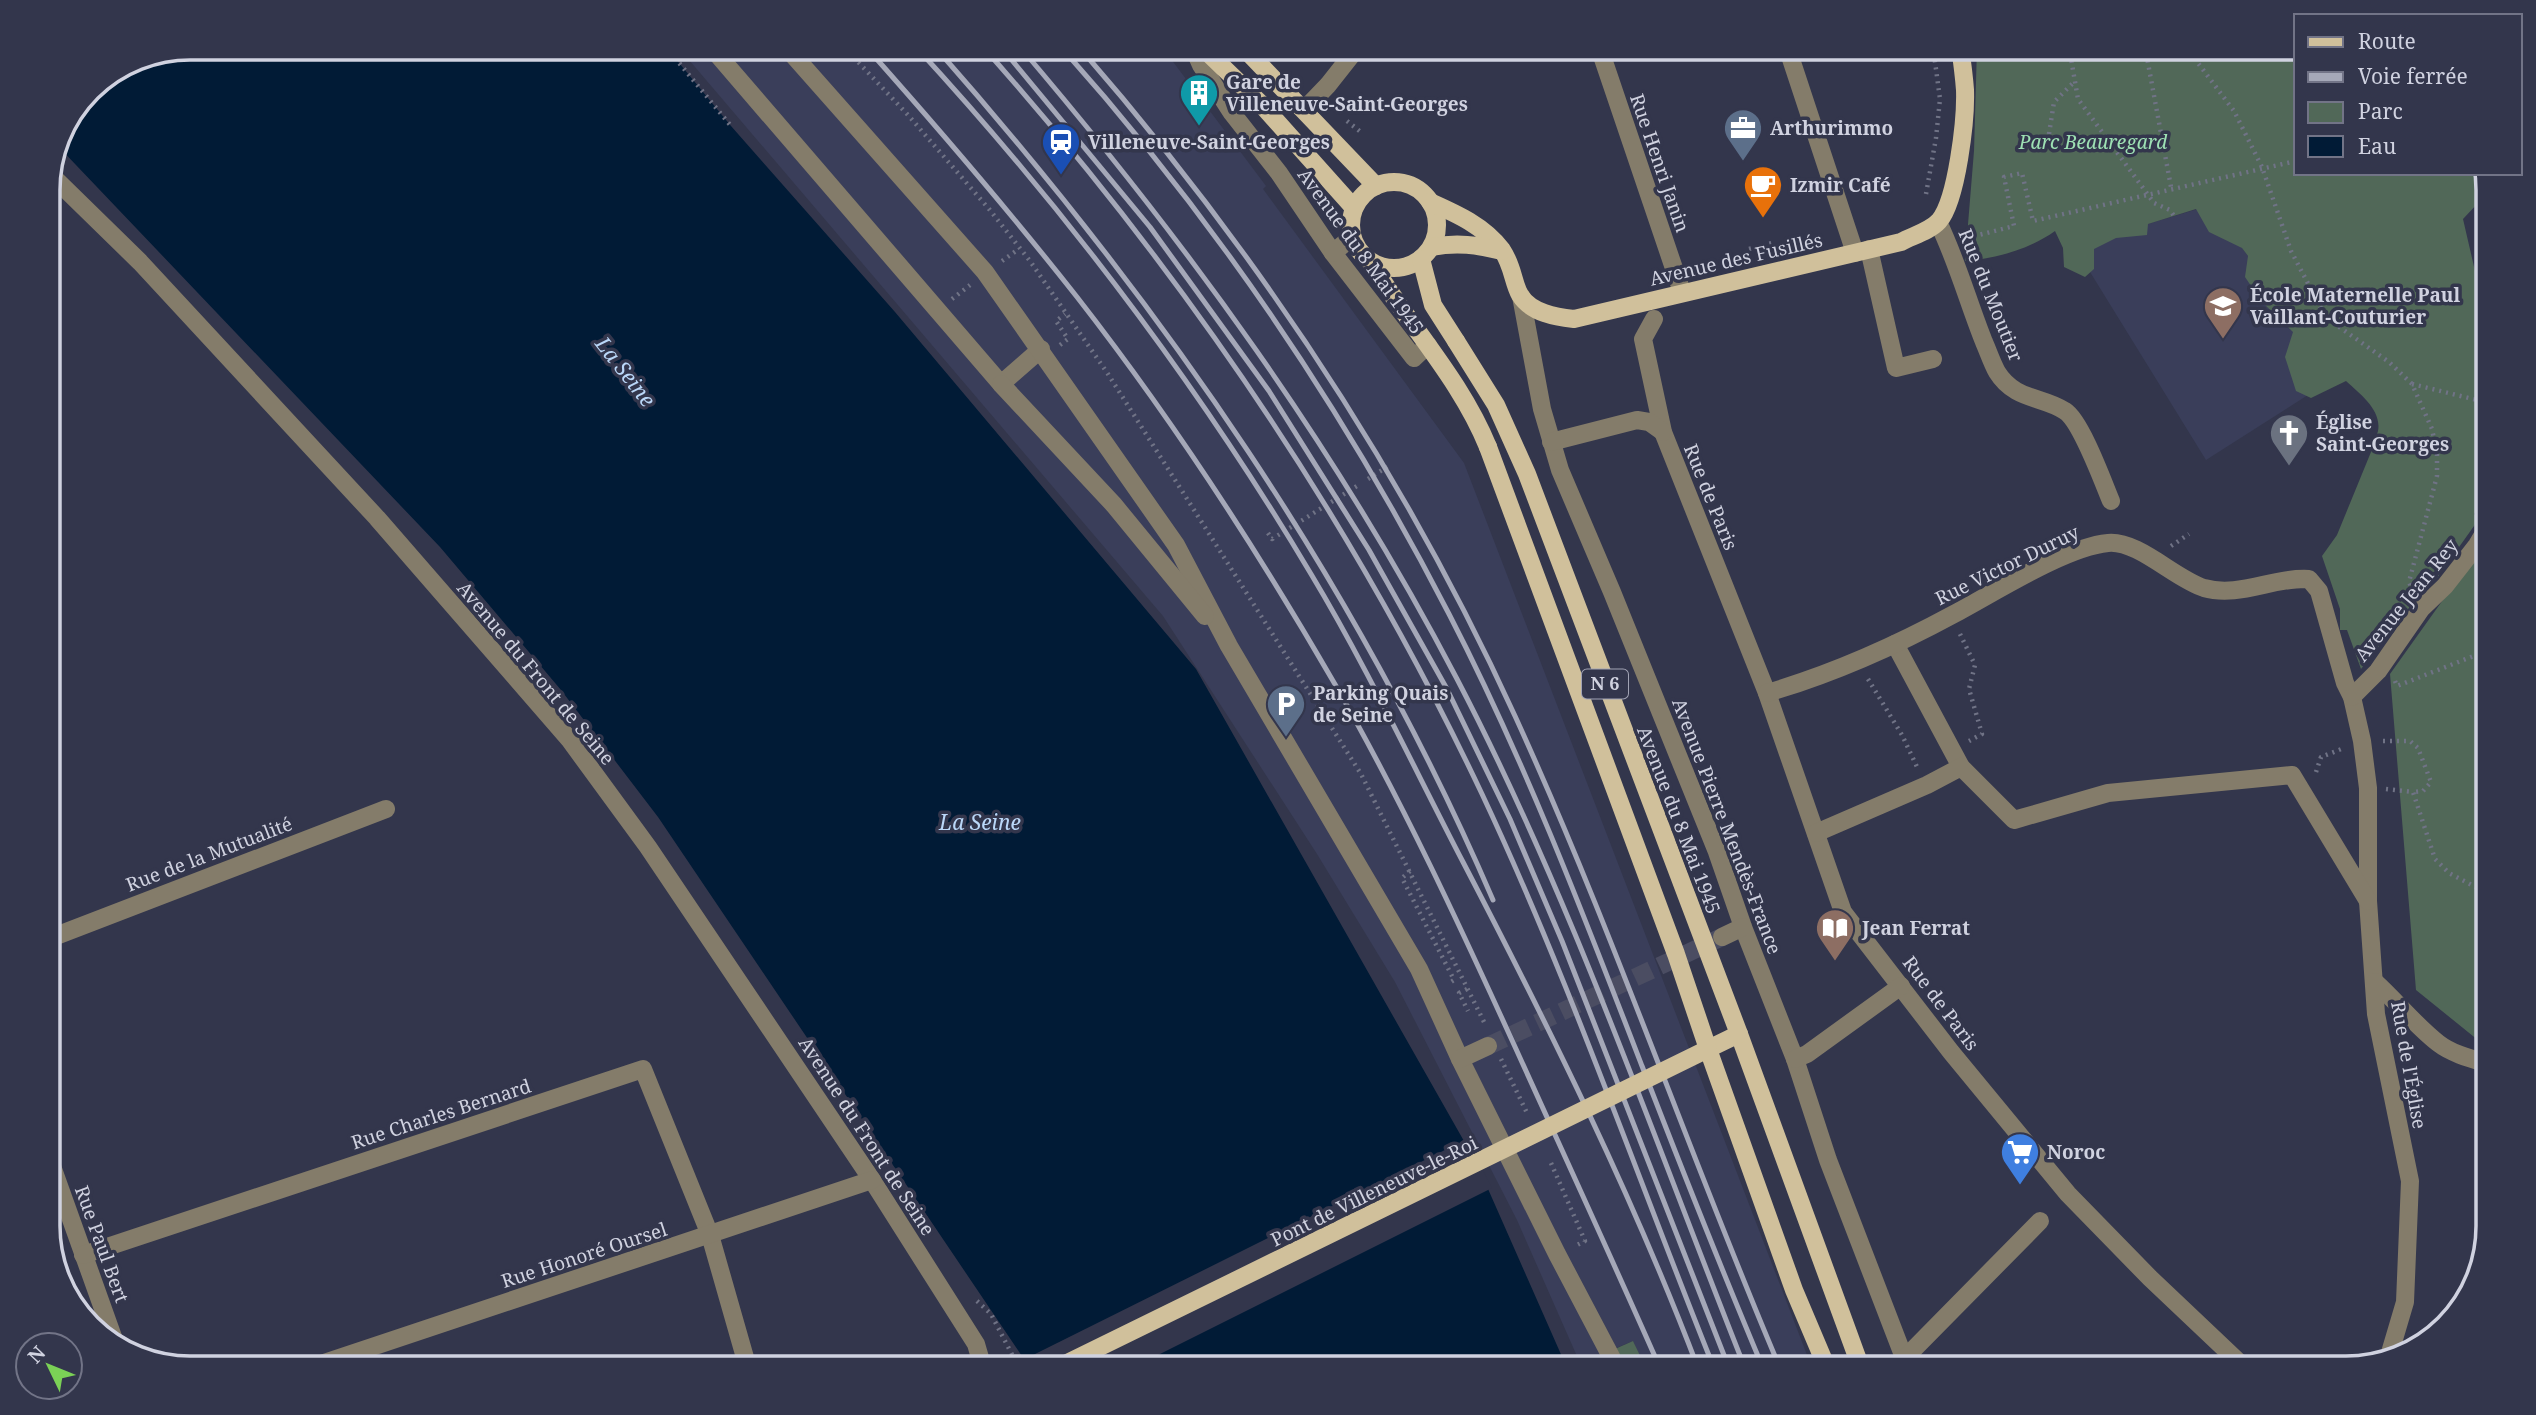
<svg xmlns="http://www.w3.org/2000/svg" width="2536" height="1415" font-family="'Noto Serif',serif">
  <rect width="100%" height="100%" fill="#33364c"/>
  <g fill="#3a3e5a">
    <path d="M678,47H1162L1266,186L1263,189L1464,463L1812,1368H1645L1633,1341L1580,1363L1517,1220L1395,982L1317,854L1163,616Z"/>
    <path d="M2211,205L2285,307L2344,372L2206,460L2074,246Z"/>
  </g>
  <g fill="#516858">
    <path d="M1977,47H2296V173H2486L2484,190L2479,197V202L2463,219L2475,271L2488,279L2489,492L2474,514L2479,519L2437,578L2416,599L2361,669L2347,630H2340V609L2322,556L2337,535L2371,452C2370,442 2376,440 2378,431C2382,410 2360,394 2346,381L2311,398L2296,391L2285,357L2293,332L2262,302L2245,277L2248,256L2242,248L2209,232L2196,209L2148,224L2147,235L2116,238L2094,249V269L2085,277L2064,267L2063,248L2055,231C2030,249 1995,259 1965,261L1974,151Z"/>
    <path d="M2489,532V1049L2416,990L2390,674L2470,562Z"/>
    <path d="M1633,1341L1646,1368H1572Z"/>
  </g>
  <path fill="#011b36" d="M189,47H666L731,126L895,312L1196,669L1477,1164L1567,1368H1030L658,817L561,690L440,547L56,144L58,134L89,89L135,58Z"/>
  <path fill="#33364c" d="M1467,1139L1492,1188L1132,1368H1026L1021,1361Z"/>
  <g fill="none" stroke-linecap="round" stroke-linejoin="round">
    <path stroke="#4b4d62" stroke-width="18" stroke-dasharray="18 9" stroke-linecap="butt" d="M1488,1046L1722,937"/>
    <g stroke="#707386" stroke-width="4.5" stroke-dasharray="2 5" stroke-linecap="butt">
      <path d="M666,47L731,126"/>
      <path d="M844,47L908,115L989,209L1030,261L1108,374L1361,774L1486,1026"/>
      <path d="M2069,47L2078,99L2154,203L2170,210L2176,219"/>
      <path d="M2145,47L2171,187"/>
      <path d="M2186,47L2234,111L2262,167L2291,251L2323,312L2335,324L2389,362L2412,384L2432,429L2437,454V476L2409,582L2412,589"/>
      <path d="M1347,121L1362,133"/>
      <path d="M2049,134L2054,102L2074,82"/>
      <path d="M1926,194L1936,138L1940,99L1933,47"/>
      <path d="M1967,238L2014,226L2004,177L2022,173L2033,221L2296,161"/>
      <path d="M1749,249L1776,242"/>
      <path d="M1002,261L1016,251"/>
      <path d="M952,299L970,285"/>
      <path d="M1060,345L1068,339L1056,321L1065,314"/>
      <path d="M2412,384L2489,403"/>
      <path d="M1368,479L1390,465"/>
      <path d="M1268,533L1272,539L1357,486"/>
      <path d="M2171,546L2189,534"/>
      <path d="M2476,582L2489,577"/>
      <path d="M1960,634L1975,665L1969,689L1982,734L1969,741"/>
      <path d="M1868,679L1902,735L1918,769"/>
      <path d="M2395,681L2397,686L2489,650"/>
      <path d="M2383,741H2410L2418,748L2431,782L2423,791L2413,792"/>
      <path d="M2316,772L2321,757L2344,748"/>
      <path d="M2386,789L2413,792L2435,859L2449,873L2489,894"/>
      <path d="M1410,871L1402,878L1454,980L1448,984"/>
      <path d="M1467,989L1459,993L1468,1011"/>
      <path d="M1501,1059L1527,1113"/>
      <path d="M1551,1163L1585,1241L1577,1245"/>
      <path d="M977,1301L991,1314L1019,1368"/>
    </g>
    <g stroke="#847c6a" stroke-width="18">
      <path d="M711,47L1001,384L1041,349"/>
      <path d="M786,47L985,272L1176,545L1229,646L1419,969L1460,1059L1557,1254L1617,1368"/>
      <path d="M1193,47L1201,65L1232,113L1279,173L1333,253L1414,358L1428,345"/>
      <path d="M1599,47L1682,292"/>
      <path d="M1787,47L1855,253"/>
      <path d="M1304,110L1328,85L1358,47"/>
      <path d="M49,173L140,262L377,518L569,739L648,847L872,1180L976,1344L983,1368"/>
      <path d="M1938,222C1957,261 1968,302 1984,342C1988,351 1992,363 1997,372C2015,401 2043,396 2065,411C2081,421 2103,482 2111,501"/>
      <path d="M1869,249L1896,368L1933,359"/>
      <path d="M1333,253L1352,237"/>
      <path d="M1521,296L1542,409L1560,470L1612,592L1717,852L1743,927L1795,1059L1828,1160L1908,1368"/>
      <path d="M1654,319L1643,339L1663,432L1767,693L1843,912L1951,1052L2068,1194L2150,1278L2245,1368"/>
      <path d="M1001,384L1114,505L1205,616"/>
      <path d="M1551,442L1637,420L1649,422L1663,432"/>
      <path d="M1895,644L1961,767"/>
      <path d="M1767,693C1832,674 1895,646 1954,614C1994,593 2065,547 2108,543C2138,540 2175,579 2204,588C2239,598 2273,577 2309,579L2319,591L2345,683L2352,697L2362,741L2368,788V901L2376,1014L2410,1181L2405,1302L2389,1356"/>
      <path d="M2352,697L2378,671L2421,609L2445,586L2477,545L2489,525"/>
      <path d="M1816,833L1927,785L1961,767L2014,820L2108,793L2292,775L2368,901"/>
      <path d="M1722,937L1743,927"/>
      <path d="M48,939L386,809"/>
      <path d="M2375,982C2397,1002 2415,1025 2438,1043C2452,1054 2472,1059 2489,1064"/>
      <path d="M1460,1059L1488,1046"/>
      <path d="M1795,1059L1807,1054L1901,986"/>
      <path d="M48,1155L117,1348"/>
      <path d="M83,1255L643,1069L710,1235L748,1368"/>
      <path d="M1904,1359L2040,1221"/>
      <path d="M309,1368L872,1180"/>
    </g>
    <g stroke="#d0c09b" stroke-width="18">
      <path d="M1202,47L1261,104L1354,208"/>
      <path d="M1243,47L1376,186"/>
      <circle cx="1394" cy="225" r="43"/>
      <path d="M1430,202C1457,214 1484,226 1502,250C1513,266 1513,283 1520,295C1531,313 1556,317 1574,319L1901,242C1912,236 1930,231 1939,221C1957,200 1966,119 1965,90C1964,76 1962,61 1960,47"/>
      <path d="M1432,247C1457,242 1477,245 1502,251"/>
      <path d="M1421,259L1433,305L1456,341"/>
      <path d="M1371,262C1408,325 1460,378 1488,447"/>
      <path d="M1827,1368L1794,1290L1708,1049L1739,1034L1861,1368"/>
    </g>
    <g stroke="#a5a8b8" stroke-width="5">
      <path d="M866,47C939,129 1010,212 1077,297C1173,420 1258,551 1336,686C1403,803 1460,926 1516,1049C1564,1155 1613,1261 1660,1368"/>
      <path d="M916,47C1064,208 1199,386 1311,574C1367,667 1413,766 1463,862C1549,1027 1632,1194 1698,1368"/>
      <path d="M935,47C1162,304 1357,584 1493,900"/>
      <path d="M983,47C1183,272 1353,521 1482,794C1570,981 1637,1177 1714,1368"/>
      <path d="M1001,47L1150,227L1269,391L1369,550L1447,689L1510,819L1562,941L1729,1368"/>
      <path d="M1020,47C1188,244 1337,449 1457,679C1572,899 1653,1137 1745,1368"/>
      <path d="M1061,47C1214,218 1344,410 1449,614C1524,759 1583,913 1642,1066C1681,1167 1721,1268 1763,1368"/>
      <path d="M1079,47C1255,249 1404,473 1515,716C1613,930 1688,1152 1780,1368"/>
    </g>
    <g stroke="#d0c09b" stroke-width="18">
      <path d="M1456,341L1496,405L1527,474L1739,1034"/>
      <path d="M1057,1368L1708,1049L1676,954L1488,447"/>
    </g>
  </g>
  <defs>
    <g id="building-pin" transform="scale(2.0125)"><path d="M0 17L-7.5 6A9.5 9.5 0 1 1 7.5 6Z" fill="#0f9aa8" stroke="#33364c"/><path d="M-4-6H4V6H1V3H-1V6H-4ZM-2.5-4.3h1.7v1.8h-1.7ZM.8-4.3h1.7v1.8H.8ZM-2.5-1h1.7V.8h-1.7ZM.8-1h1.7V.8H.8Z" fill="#fff"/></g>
    <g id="office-pin" transform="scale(2.0125)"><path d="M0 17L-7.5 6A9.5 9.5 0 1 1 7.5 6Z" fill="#5c6f8a" stroke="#33364c"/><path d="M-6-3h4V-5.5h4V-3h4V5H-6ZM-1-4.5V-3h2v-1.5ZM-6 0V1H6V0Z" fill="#fff"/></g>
    <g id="station-pin" transform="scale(2.0125)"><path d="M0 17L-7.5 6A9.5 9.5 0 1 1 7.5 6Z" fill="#1a4fb4" stroke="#33364c"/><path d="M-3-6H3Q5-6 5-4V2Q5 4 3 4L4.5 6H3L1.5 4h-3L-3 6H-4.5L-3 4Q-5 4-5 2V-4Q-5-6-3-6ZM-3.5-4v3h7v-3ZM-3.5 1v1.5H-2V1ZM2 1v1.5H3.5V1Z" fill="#fff"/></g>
    <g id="cafe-pin" transform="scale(2.0125)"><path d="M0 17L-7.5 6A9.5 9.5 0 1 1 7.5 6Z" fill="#e8710a" stroke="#33364c"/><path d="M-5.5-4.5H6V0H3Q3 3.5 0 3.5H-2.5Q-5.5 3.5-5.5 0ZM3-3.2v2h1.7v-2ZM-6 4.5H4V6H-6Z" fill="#fff"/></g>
    <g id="school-pin" transform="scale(2.0125)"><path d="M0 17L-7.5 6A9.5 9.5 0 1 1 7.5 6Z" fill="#8d6e63" stroke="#33364c"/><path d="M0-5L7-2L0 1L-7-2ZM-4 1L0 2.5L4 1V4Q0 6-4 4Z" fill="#fff"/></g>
    <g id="church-pin" transform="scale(2.0125)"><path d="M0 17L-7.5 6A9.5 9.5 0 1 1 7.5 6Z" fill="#6b7280" stroke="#33364c"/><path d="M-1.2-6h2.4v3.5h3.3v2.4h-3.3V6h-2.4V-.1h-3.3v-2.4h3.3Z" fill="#fff"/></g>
    <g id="parking-pin" transform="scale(2.0125)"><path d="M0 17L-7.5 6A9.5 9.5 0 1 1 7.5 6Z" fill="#5c6f8a" stroke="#33364c"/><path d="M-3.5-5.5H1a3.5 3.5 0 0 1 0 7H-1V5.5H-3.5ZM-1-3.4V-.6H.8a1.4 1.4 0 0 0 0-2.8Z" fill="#fff"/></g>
    <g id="library-pin" transform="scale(2.0125)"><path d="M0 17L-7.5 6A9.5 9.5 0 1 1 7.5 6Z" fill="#8d6e63" stroke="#33364c"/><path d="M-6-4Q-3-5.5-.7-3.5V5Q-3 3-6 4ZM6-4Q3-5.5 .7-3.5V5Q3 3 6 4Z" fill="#fff"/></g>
    <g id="supermarket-pin" transform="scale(2.0125)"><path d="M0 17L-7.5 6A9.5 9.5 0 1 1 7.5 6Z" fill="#3f7fe0" stroke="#33364c"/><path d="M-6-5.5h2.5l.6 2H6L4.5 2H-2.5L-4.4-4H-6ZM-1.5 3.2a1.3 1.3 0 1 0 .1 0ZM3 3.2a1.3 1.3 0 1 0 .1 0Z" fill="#fff"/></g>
  </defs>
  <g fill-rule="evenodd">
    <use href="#building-pin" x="1199" y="93"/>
    <use href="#office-pin" x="1743" y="128"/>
    <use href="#station-pin" x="1061" y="142"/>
    <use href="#cafe-pin" x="1763" y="185"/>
    <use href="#school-pin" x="2223" y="306"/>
    <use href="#church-pin" x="2289" y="433"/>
    <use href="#parking-pin" x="1286" y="704"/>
    <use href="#library-pin" x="1835" y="928"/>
    <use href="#supermarket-pin" x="2020" y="1152"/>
  </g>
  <g text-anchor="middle" stroke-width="7" stroke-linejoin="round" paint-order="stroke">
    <rect fill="#33364c" stroke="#a1a3b4" stroke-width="2" x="1582" y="669.5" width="46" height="29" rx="5"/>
    <g font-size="18" font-weight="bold" fill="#d0d2e0">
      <text x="1605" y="690">N 6</text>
    </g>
    <g font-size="19" font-weight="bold" fill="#d0d2e0" stroke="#33364c" text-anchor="start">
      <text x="1226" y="89">Gare de<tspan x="1226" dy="22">Villeneuve-Saint-Georges</tspan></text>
      <text x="1770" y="135">Arthurimmo</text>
      <text x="1088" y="149">Villeneuve-Saint-Georges</text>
      <text x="1790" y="192">Izmir Café</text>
      <text x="2250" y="302">École Maternelle Paul<tspan x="2250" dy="22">Vaillant-Couturier</tspan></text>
      <text x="2316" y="429">Église<tspan x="2316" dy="22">Saint-Georges</tspan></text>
      <text x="1313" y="700">Parking Quais<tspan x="1313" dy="22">de Seine</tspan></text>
      <text x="1862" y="935">Jean Ferrat</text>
      <text x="2047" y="1159">Noroc</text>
    </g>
    <g font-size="19" font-style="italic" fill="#9ee1b4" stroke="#33364c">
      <text x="2093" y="149">Parc Beauregard</text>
    </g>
    <g font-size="19" fill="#d0d2e0" stroke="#33364c">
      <text transform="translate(1660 163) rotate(71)" y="7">Rue Henri Janin</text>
      <text transform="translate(1361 251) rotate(54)" y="7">Avenue du 8 Mai 1945</text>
      <text transform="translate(1736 259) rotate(-13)" y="7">Avenue des Fusillés</text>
      <text transform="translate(1991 295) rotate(68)" y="7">Rue du Moutier</text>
      <text transform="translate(1711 497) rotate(68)" y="7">Rue de Paris</text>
      <text transform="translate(2007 565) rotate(-26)" y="7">Rue Victor Duruy</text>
      <text transform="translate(2406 600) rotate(-51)" y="7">Avenue Jean Rey</text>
      <text transform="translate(536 673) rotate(50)" y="7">Avenue du Front de Seine</text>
      <text transform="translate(1679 820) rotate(69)" y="7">Avenue du 8 Mai 1945</text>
      <text transform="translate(1727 826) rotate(69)" y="7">Avenue Pierre Mendès-France</text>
      <text transform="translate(209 854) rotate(-21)" y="7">Rue de la Mutualité</text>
      <text transform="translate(1941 1003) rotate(53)" y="7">Rue de Paris</text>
      <text transform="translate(2409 1065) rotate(80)" y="7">Rue de l'Église</text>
      <text transform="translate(441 1114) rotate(-18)" y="7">Rue Charles Bernard</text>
      <text transform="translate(867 1136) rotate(57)" y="7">Avenue du Front de Seine</text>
      <text transform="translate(1374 1191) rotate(-26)" y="7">Pont de Villeneuve-le-Roi</text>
      <text transform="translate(102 1244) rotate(70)" y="7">Rue Paul Bert</text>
      <text transform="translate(584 1255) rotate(-18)" y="7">Rue Honoré Oursel</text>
    </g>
    <g font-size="21" font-style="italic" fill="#bad7f8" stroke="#33364c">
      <text transform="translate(625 372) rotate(52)" y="7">La Seine</text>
      <text x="980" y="830">La Seine</text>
    </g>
  </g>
  <path d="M0 0H2536V1415H0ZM190 60H2346A130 130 0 0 1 2476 190V1226A130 130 0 0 1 2346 1356H190A130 130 0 0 1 60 1226V190A130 130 0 0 1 190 60Z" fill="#33364c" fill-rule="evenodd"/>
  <path fill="none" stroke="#d0d2e0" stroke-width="3.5" d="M190 60H2346A130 130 0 0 1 2476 190V1226A130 130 0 0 1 2346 1356H190A130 130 0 0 1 60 1226V190A130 130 0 0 1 190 60Z"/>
  <rect x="2294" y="14" width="228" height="161" fill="#33364c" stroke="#727487" stroke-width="2"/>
  <rect x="2308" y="37" width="35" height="10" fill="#d0c09b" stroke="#727487" stroke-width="2"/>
  <text x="2358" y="49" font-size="21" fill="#d0d2e0">Route</text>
  <rect x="2308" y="72" width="35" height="10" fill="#a5a8b8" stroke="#727487" stroke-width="2"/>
  <text x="2358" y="84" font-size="21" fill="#d0d2e0">Voie ferrée</text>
  <rect x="2308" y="102" width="35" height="21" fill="#516858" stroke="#727487" stroke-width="2"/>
  <text x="2358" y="119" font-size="21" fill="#d0d2e0">Parc</text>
  <rect x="2308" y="136" width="35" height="21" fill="#011b36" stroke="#727487" stroke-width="2"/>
  <text x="2358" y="154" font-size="21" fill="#d0d2e0">Eau</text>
  <g transform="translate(49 1366) rotate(313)"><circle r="33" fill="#33364c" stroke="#727487" stroke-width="2"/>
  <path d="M0-5L12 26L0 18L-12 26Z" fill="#7bd156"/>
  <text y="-10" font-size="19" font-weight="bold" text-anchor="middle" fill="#d0d2e0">N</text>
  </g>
</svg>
